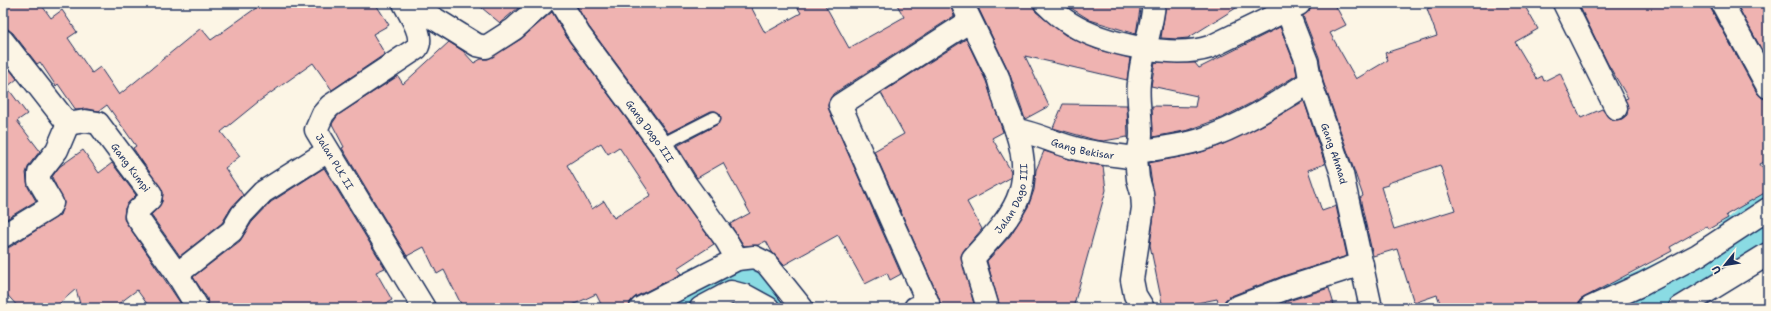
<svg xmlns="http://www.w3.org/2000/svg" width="1771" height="311" font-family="'Shantell Sans',sans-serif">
  <rect width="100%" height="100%" fill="#fcf5e5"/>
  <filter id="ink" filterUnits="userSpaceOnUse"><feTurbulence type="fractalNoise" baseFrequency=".025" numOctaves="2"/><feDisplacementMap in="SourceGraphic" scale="8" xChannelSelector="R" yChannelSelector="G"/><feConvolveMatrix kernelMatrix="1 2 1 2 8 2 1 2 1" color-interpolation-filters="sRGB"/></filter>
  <g filter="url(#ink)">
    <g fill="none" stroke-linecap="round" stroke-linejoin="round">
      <g stroke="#8adbe3" stroke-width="47">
        <path d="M1618,306L1710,264L1768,214"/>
        <path d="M664,308L747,267L780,308"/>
      </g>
    </g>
    <g fill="#efb3b1" stroke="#1b2f5e" fill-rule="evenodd">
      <path d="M3,3H40L51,18L62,10L77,32L68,38L92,73L100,67L119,95L201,28L211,40L263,3H375L389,25L373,34L385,54L332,90L313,63L258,102L221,132L240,156L225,168L243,195L231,208L222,223L180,256L151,215L162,202L163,192L133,148L136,146L107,105L99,111L87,109L76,110L58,84L56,86L40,62L37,64L13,33L3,25Z"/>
      <path d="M476,3H524L500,23Z"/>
      <path d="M575,3H749L765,33L801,13L795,3H824L849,48L904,17L896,3H950L954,16L833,94L828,104L829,110L901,274L890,280L887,273L865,284L838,235L784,265L772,252L766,241L758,245L744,246L730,224L750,213L723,163L697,178L677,146L718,124L721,119L720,114L715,111H711L668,133L589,27Z"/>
      <path d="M976,3H1033L1036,12L1065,35L1096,49L1130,58L1127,80L1025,56L1049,106L1025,119L1009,72Z"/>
      <path d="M1063,3H1141L1136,34L1090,20Z"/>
      <path d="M1166,3H1244L1188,38L1177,39L1161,38Z"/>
      <path d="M1317,3H1334L1346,25L1330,33L1356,79L1388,60L1385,53L1437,36L1427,9L1442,3H1523L1538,29L1515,42L1537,79L1542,76L1544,81L1560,73L1581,118L1602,109L1609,118L1616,120L1622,119L1627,115L1628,108L1625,99L1628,98L1608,64L1578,3H1710L1711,9L1757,93L1762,98L1768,99V160L1760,164L1768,178V191L1726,215L1728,218L1709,229L1707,226L1670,247L1672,251L1585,297L1580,300L1576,308H1442L1437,295L1414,303L1397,249L1373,256L1360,198L1363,196L1323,81L1319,57L1303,16L1309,11L1311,6ZM1440,165L1455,210L1394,229L1381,187L1388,185V183Z"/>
      <path d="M1736,3H1768V61Z"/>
      <path d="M552,12L569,41L654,156L675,190L714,244L677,268L681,274L635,297L630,302L629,308H603L596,294L566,308H463L444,270L437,274L424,247L407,256L342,148L344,147L332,124L338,115L398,76L403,84L449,42L463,51L474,63L481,59H488L521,39ZM601,143L608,154L619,147L651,195L614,218L604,201L592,209L567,165Z"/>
      <path d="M1280,27L1295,65L1297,75L1251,103L1224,117L1189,130L1153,137L1152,106L1195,107L1197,96L1151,86L1155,62L1195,63L1199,68Z"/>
      <path d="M966,39L986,81L1003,132L992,138L1011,171L1010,178L967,202L982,229L964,250L961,256L975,308H941L939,298L874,151L904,134L881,93Z"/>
      <path d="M3,61L17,79L7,87L27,114L17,121L40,151L29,165L26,173L28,187L36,201L3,221Z"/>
      <path d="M1304,101L1325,164L1308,170L1322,211L1336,206L1347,256L1283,276L1231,296L1225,300L1223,308H1220L1217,299L1172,308H1163L1150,245L1155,207L1149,163L1195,154L1219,146L1263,125Z"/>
      <path d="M1063,104L1127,105L1128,140L1127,137L1104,141L1095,140L1053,128Z"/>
      <path d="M83,150L99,173L112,163L136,195L125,208L124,219L181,304L176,308H150L137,290L113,308H81L76,289L54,308H19L3,290V248L10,247L60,215L64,203L52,177L59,167Z"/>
      <path d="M1044,151L1075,161L1103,166L1106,190L1073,308H1000L987,261L1010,236L1028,207L1034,190L1036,170Z"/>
      <path d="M324,168L385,268L376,272L392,300L378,308H209L207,298L193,277L240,241L252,222L271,202Z"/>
      <path d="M1329,288L1335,308H1287L1285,302Z"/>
    </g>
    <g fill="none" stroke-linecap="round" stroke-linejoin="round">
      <g stroke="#1b2f5e" stroke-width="15">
        <path id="lane" d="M661,145L714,118"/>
      </g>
      <g stroke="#1b2f5e" stroke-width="25">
        <g id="street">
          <path id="s1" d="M404,3C409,14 425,35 417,48L330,106L323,114L316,130L424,308"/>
          <path d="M409,3L477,45L486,47L514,29L543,3"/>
          <path id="s2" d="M561,3L579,34L664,149L685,183L726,240L737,259"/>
          <path id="s3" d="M962,3L998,77L1005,102L1016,130C1037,133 1056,144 1078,149C1097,154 1117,155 1136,158L1138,179L1142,193L1143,208L1132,280L1135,295L1143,308"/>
          <path d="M1045,3C1053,11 1061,18 1071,24C1103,44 1173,59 1210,47L1299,4"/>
          <path id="s4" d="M1284,3L1307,62L1311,84L1342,174L1371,308"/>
          <path d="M1564,3L1616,108"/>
          <path d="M1722,3L1768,87"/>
          <path id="s5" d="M3,41L68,124L85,121L98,123L151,194L150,199L137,211L136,216L177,274"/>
          <path d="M1139,152C1159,148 1180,146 1200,140C1239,128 1277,103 1311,81"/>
          <path d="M1136,158C1147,133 1136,108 1139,82C1141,55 1152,30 1154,3"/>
          <path d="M3,236L49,208L52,203L39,181V173L57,150L68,124"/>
          <path d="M195,308L196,305L177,274L232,231L242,214L263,192L328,151"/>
          <path d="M641,308L737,259L754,257L766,263L802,308"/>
          <path d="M701,308L731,292L746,296L768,308"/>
          <path d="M915,308L928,303L840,105L970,21"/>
          <path id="s6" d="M988,308L973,258C1013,215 1036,191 1016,130"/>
          <path d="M1235,308L1287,288L1362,264"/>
          <path d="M1590,308L1643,284L1698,255L1768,209"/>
          <path d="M1680,308L1768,254"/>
        </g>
      </g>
      <use href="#lane" stroke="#fcf5e5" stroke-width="12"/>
      <use href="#street" stroke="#fcf5e5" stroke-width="22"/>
    </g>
  </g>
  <g text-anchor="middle" stroke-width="3" stroke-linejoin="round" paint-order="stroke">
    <g font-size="10" fill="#1b2f5e" stroke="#fcf5e5">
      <text dy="4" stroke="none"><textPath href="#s2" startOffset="156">Gang Dago III</textPath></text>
      <text dy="4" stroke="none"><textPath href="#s3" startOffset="208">Gang Bekisar</textPath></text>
      <text dy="4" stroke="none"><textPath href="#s4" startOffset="159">Gang Ahmad</textPath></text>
      <text dy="4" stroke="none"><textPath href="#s1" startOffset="218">Jalan PLK II</textPath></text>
      <text dy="4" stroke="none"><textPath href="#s5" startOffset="191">Gang Kumpi</textPath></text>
      <text dy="4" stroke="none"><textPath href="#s6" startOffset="125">Jalan Dago III</textPath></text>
    </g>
  </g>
  <rect width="1771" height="311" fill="none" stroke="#fcf5e5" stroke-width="16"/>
  <rect x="8" y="8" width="1755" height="295" fill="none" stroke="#1b2f5e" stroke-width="1.5" filter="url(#ink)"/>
  <g transform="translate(1725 265) rotate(240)" stroke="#fcf5e5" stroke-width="3" paint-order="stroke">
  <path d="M0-3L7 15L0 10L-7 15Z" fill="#1b2f5e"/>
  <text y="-6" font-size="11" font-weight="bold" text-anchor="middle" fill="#1b2f5e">U</text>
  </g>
</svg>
